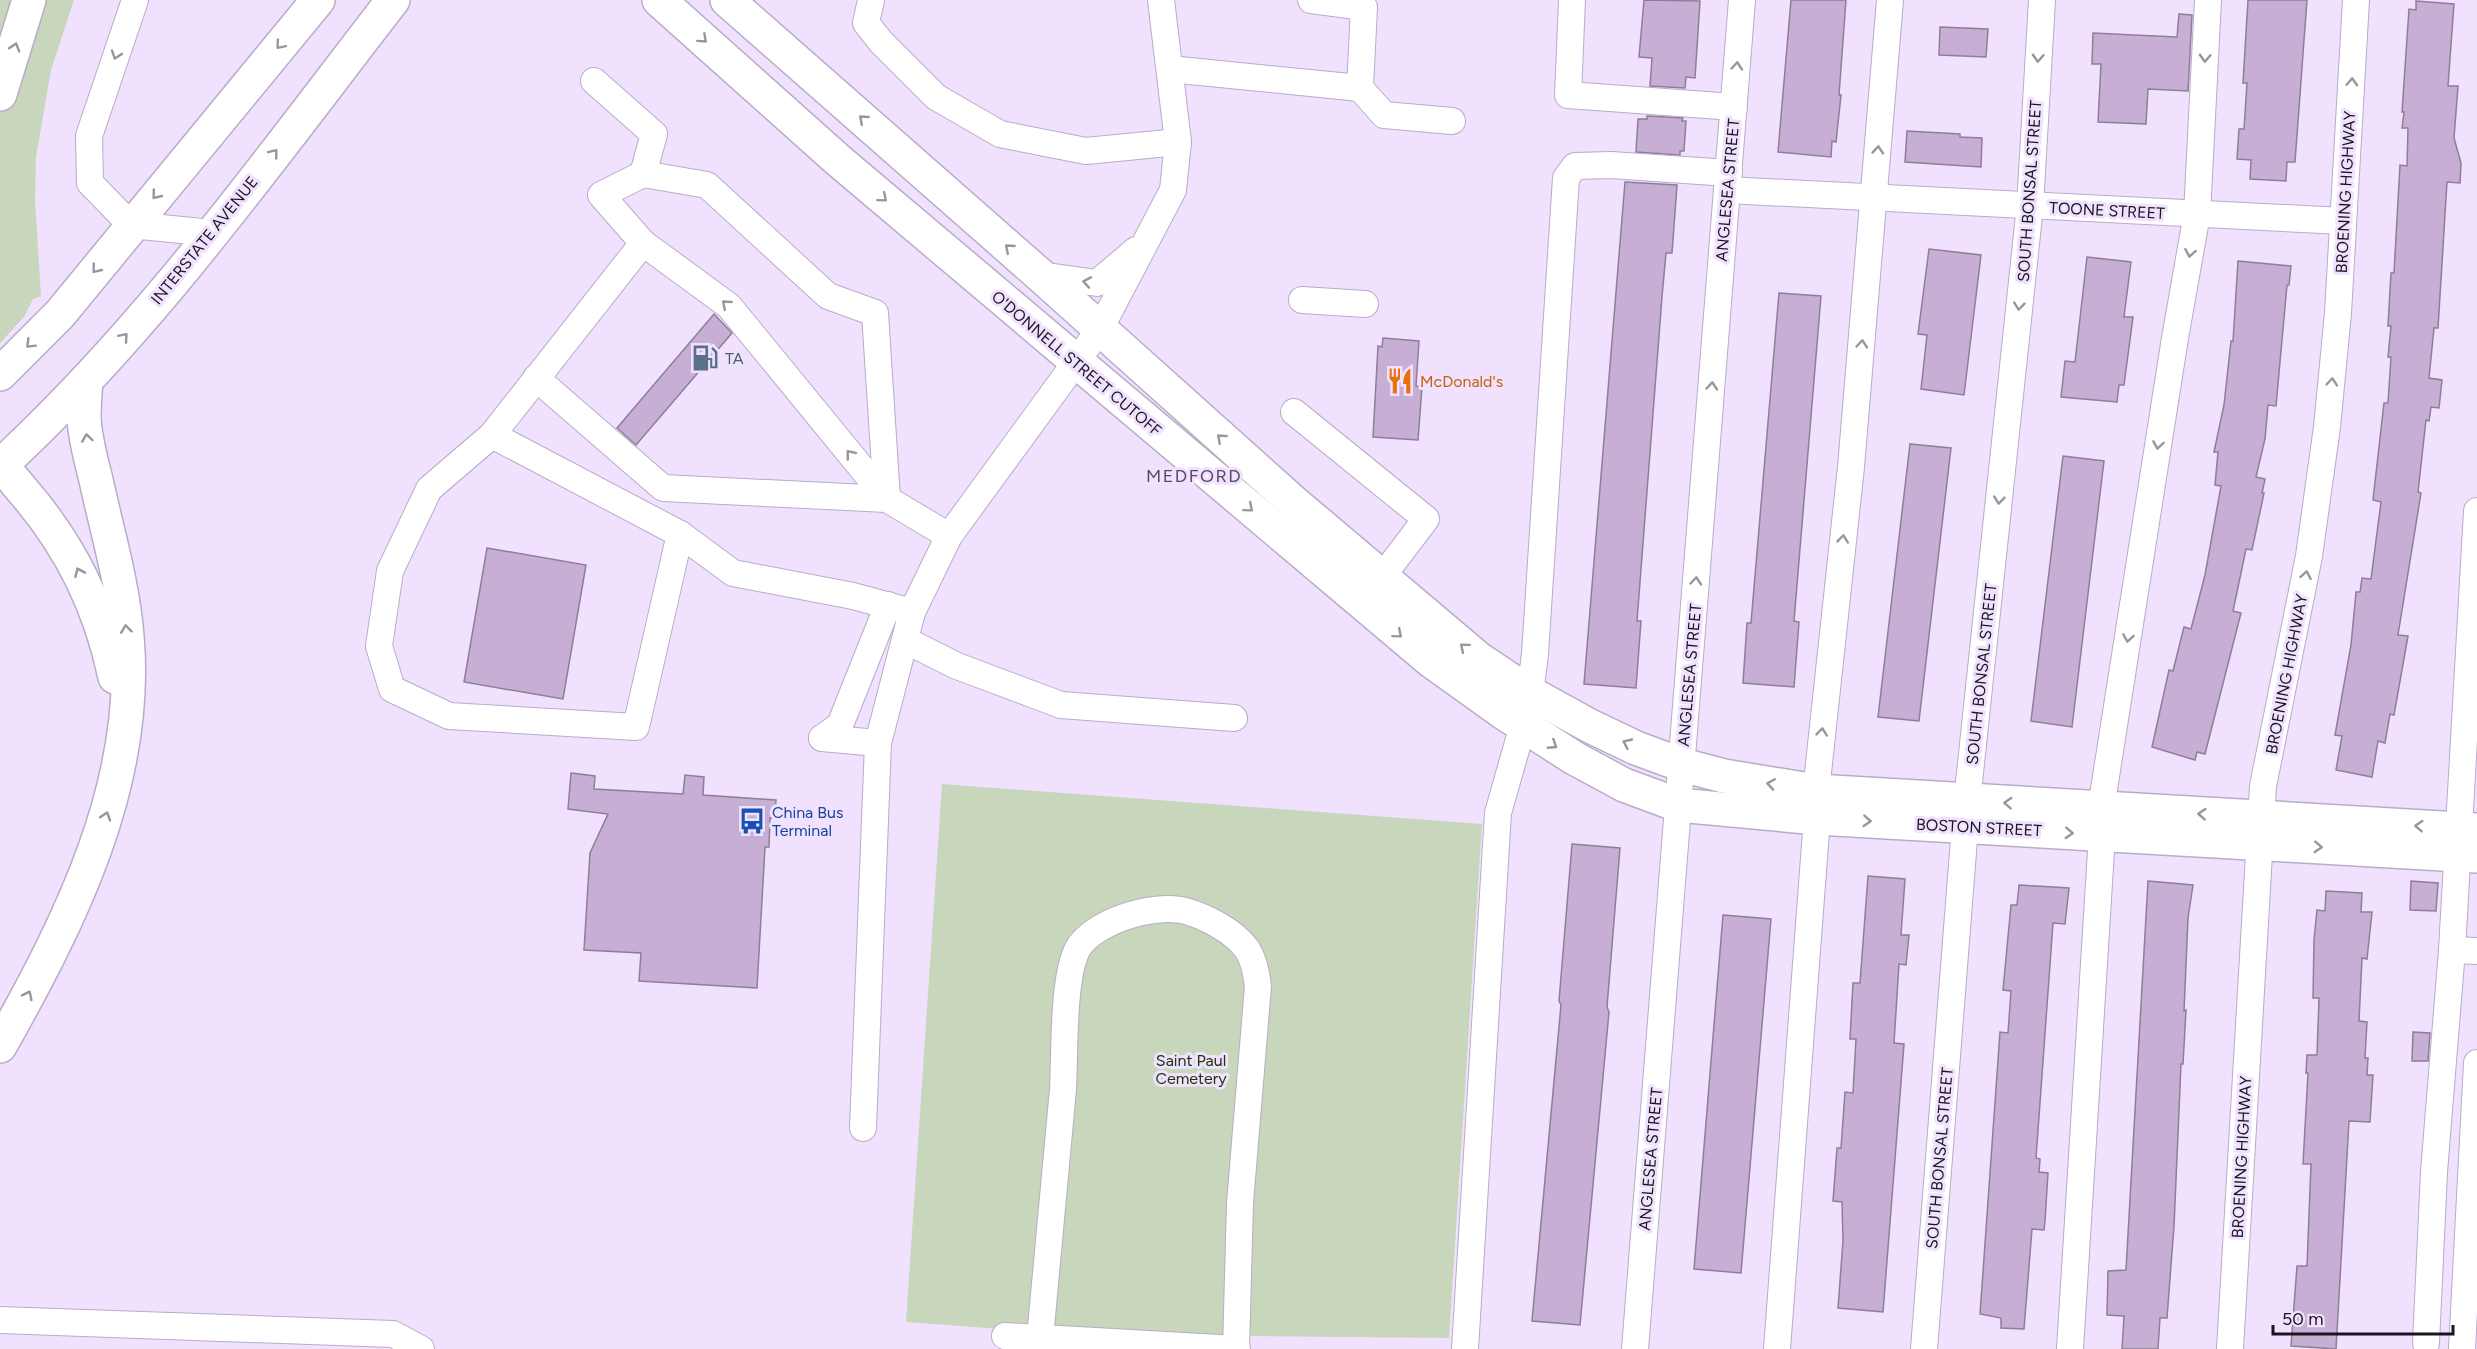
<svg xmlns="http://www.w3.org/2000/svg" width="2477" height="1349" font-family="Figtree,sans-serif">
  <rect width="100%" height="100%" fill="#f0e2fe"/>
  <g fill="#c8d6bc">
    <path d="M0,0H74L51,70L36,157L35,200L41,296L33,299L24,317L0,343Z"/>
    <path d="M942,784L1482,824L1449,1338L1067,1334L906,1322Z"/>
  </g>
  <g fill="#c7aed5" stroke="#8e7e97" stroke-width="1.5">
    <path d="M1644,0L1700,1L1695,78L1686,77L1685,88L1650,86L1652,58L1639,57Z"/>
    <path d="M1791,0H1846L1839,95H1841L1836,142L1832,141L1831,157L1778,152Z"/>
    <path d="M2248,0H2307L2295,162H2287L2286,181L2250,179L2251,160L2237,159L2239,129H2244L2247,83H2243Z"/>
    <path d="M2416,1L2454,4L2448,86H2458L2454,138L2461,163L2460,183L2447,182L2438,328H2434L2429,378L2442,380L2439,408L2431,407L2429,421L2426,420L2418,492L2421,493L2398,635L2408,636L2394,715L2390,714L2385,743L2378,741L2372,777L2336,770L2342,736L2335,735L2351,645L2356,592H2360L2362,578L2371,579L2381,502L2373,500L2384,403H2388L2391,357H2388L2391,326H2388L2391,273H2394L2400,165L2407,166L2408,128H2402L2404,112H2402L2409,9L2416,10Z"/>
    <path d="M2179,14L2192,15L2188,91L2148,89L2146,124L2098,122L2101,64H2092L2093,33L2177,37Z"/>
    <path d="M1940,27L1988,29L1986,57L1939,55Z"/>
    <path d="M1647,116L1683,118L1682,121H1686L1684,151H1680V155L1636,152L1638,119H1647Z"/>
    <path d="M1907,131L1960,134V137L1982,138L1981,167L1905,162Z"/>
    <path d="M1625,182L1677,185L1672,253H1666L1662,297L1637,621H1641L1636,688L1584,684Z"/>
    <path d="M1929,249L1981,255L1964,395L1921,389L1927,335L1918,334Z"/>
    <path d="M2087,257L2131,262L2124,317H2133L2124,385H2119L2117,402L2061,397L2065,361L2075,362Z"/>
    <path d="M2238,261L2291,266L2289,285H2287L2276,406L2268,405L2265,439L2256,477L2265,479L2262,493H2264L2252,550L2246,549L2233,611L2241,613L2205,754L2197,752L2195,760L2152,747L2169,670L2173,671L2184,627L2191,629L2205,575L2221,486L2215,485L2218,452H2214L2224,405L2231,341H2233Z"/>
    <path d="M1779,293L1821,296L1794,621L1799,622L1794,687L1743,683L1747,623H1751Z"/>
    <path d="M714,314L732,333L636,445L617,428Z"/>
    <path d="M1383,338L1419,341L1416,386L1422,387L1418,440L1373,437L1378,346L1382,347Z"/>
    <path d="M1910,444L1951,448L1919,721L1878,717Z"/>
    <path d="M2063,456L2104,461L2072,727L2031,721Z"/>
    <path d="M487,548L586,565L563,699L464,682Z"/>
    <path d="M571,773L595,776L594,789L683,794L685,775L704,777L703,795L776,800L775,818H770L769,847H765L757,988L639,981L641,953L584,950L590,853L608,814L568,809Z"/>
    <path d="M1572,844L1620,848L1607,1007L1609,1012L1580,1325L1532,1321L1561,1005L1559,1001Z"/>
    <path d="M1868,876L1905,879L1901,935H1909L1906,965L1899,964L1894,1043L1904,1044L1883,1312L1838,1308L1843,1241L1842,1202L1833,1201L1837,1148H1841L1845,1092L1853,1093L1856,1039H1850L1853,983H1860Z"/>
    <path d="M2148,881L2193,885L2188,918L2184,1011L2186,1010L2183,1064H2181L2174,1226L2167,1318H2160L2158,1349H2122L2124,1316L2107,1315L2108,1271L2126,1270Z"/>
    <path d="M2411,881L2438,883L2436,911L2410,910Z"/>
    <path d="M2019,885L2069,888L2065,924L2053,923L2036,1158L2040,1159L2039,1172L2048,1173L2045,1221L2044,1230L2032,1229L2024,1329L2001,1328V1318L1980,1314L2000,1032L2008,1033L2011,991L2003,990L2011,905H2017Z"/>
    <path d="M2326,891L2362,893L2361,912H2372L2367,959L2362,958L2359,1021L2367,1022L2365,1058H2368L2367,1075H2373L2370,1122L2349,1121L2336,1349L2291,1346L2297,1266H2307L2311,1164H2303L2308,1073H2306L2307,1055H2317L2319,998H2313L2314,940L2317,910L2325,911Z"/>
    <path d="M1723,915L1771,919L1741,1273L1694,1269Z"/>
    <path d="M2413,1032L2430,1033L2428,1061H2412Z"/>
  </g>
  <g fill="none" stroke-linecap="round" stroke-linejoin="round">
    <g stroke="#b9acc7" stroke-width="28">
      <g id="minor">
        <path d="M135,0L89,136L90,183L131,225L212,233"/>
        <path d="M871,0L866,23L881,42L936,97L1000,134L1086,151L1178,142"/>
        <path d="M1311,0L1364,7L1360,88L1384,115L1452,121"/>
        <path d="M1572,0L1568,95L1734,107"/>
        <path d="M1170,69L1360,88"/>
        <path d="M594,81L654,134L643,174"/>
        <path d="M1727,190L2343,221"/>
        <path d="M643,243L729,306L887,499"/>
        <path d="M1040,275L1097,283L1136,250"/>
        <path d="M1302,300L1365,304"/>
        <path d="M536,378L663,488L887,499L949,536"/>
        <path d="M1294,412L1426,519L1382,577"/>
        <path d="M492,435L680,534L733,573L853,596L912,612"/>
        <path d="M680,534L636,727L449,716L392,689L379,646L390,571L429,489L492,435L643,243L601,195L643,174L707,185L828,296L875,313L887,499"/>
        <path d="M905,640L957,666L1061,705L1234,718"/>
        <path d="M1530,693L1535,654L1566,178L1575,166L1611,165L1729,173"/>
        <path d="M822,738L840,725L888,605"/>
        <path d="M822,738L878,743"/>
        <path d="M1816,791L1851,467L1890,0"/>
        <path d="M2101,808L2175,338L2197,214L2208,0"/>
        <path d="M2452,950L2477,951"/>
        <path d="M863,1128L878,743L912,612L949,536L1100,329L1173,190L1178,142L1161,0"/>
        <path d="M0,1320L393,1334L421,1349"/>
        <path d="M1005,1336L1237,1349"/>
        <path d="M1040,1338C1047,1255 1056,1172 1063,1089C1065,1055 1062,970 1080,945C1100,919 1158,902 1189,912C1208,918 1233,931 1246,948C1254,959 1256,973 1258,986L1240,1203L1236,1349"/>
        <path d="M2426,1343L2434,1172L2452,950L2477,511"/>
        <path d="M1465,1349L1498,813L1523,725"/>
        <path d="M1635,1349L1742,0"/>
        <path d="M1777,1349L1817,818"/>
        <path d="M1924,1349L1967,801L2030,206L2042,0"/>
        <path d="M2070,1349L2102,835"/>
        <path d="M2230,1349L2263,786L2309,556L2327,427L2338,313L2356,0"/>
        <path d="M2462,1349L2477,1063"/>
      </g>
    </g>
    <g stroke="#b9acc7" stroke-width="36">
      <g id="major">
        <path d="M659,0L838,160L1430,660L1504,713L1574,758L1624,785L1678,805L1817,818L2477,856"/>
        <path d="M727,0L1040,275L1291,500L1479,659L1530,693L1590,726L1636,748L1682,765L1724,776L1816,791L2477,830"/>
        <path d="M0,374L60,314L318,0"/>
        <path d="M0,466C150,328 269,160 393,0"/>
      </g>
    </g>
    <g stroke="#b9acc7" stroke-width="36">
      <g id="highway">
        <path d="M0,94L29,0"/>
        <path d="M0,465C9,473 16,483 24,492C71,547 100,606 115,677"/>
        <path d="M0,1046C70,922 140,783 127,636C123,584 107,531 96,480C91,460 85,439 84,418C84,406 85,393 86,381"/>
      </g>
    </g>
    <use href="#minor" stroke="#fff" stroke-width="26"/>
    <use href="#major" stroke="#fff" stroke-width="33"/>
    <use href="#highway" stroke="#fff" stroke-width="33"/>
  </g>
  <defs><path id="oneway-chevron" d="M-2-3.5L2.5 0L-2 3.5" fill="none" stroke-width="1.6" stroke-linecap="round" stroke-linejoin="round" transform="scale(1.5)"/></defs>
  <g stroke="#98969a">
    <use href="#oneway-chevron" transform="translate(703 39) rotate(42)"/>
    <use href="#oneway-chevron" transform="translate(280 45) rotate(130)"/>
    <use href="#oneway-chevron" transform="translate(15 47) rotate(-73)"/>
    <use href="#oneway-chevron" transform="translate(116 55) rotate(109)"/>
    <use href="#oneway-chevron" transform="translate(2038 58) rotate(93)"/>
    <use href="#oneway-chevron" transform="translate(2205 58) rotate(93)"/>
    <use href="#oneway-chevron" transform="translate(1737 66) rotate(-85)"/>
    <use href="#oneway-chevron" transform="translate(2352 82) rotate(-87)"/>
    <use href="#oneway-chevron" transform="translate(863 119) rotate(-139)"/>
    <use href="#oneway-chevron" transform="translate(1878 150) rotate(-86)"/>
    <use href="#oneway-chevron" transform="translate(274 153) rotate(-52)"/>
    <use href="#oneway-chevron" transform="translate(156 195) rotate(129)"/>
    <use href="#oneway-chevron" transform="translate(883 198) rotate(40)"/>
    <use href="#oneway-chevron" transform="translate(1009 248) rotate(-139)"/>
    <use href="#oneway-chevron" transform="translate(2190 253) rotate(100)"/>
    <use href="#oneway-chevron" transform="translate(96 269) rotate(129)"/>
    <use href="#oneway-chevron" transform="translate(1087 282) rotate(-170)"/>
    <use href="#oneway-chevron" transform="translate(726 304) rotate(-139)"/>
    <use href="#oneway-chevron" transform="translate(2019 306) rotate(96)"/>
    <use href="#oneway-chevron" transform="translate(124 337) rotate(-49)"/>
    <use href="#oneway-chevron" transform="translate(30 344) rotate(135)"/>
    <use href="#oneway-chevron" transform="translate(1862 344) rotate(-85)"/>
    <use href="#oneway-chevron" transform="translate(2332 382) rotate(-85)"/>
    <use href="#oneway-chevron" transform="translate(1712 386) rotate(-85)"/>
    <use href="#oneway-chevron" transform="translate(87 438) rotate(-98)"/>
    <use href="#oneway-chevron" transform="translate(1221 438) rotate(-138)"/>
    <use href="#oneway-chevron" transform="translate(2158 445) rotate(99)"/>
    <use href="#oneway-chevron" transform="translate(850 454) rotate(-129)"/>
    <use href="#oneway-chevron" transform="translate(1999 500) rotate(96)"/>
    <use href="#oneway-chevron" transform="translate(1249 508) rotate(40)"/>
    <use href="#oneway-chevron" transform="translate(1843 539) rotate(-84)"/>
    <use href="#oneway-chevron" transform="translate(79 572) rotate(-114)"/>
    <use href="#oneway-chevron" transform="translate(2306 575) rotate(-80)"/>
    <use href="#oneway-chevron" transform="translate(1696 581) rotate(-85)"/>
    <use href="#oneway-chevron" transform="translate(126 629) rotate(-97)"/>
    <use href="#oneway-chevron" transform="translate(1398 634) rotate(40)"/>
    <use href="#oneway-chevron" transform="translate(2128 638) rotate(99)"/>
    <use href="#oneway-chevron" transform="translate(1464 647) rotate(-140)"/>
    <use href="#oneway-chevron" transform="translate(1822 732) rotate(-84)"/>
    <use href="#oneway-chevron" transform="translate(1627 743) rotate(-155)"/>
    <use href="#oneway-chevron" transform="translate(1553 745) rotate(33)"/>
    <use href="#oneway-chevron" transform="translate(1771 784) rotate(-171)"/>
    <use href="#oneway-chevron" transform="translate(2008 803) rotate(-177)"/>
    <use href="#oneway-chevron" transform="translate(2202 814) rotate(-176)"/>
    <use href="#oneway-chevron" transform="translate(106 816) rotate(-72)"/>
    <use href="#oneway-chevron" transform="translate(1867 821) rotate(4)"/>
    <use href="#oneway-chevron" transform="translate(2419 826) rotate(-177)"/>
    <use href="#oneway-chevron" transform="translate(2069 833) rotate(3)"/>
    <use href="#oneway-chevron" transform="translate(2318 847) rotate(3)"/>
    <use href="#oneway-chevron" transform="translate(28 995) rotate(-64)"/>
  </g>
  <defs>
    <g id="fuel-bare" transform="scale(2.07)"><path d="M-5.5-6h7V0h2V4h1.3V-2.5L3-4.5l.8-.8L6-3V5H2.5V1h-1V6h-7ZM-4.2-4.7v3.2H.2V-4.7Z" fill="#5c6f8a" stroke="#f0e2fe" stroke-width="2.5" paint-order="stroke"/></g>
    <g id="restaurant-bare" transform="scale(2.07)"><path d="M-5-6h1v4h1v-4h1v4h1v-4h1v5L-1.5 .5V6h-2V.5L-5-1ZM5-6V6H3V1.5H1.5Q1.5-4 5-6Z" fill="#e8710a" stroke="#f0e2fe" stroke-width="2.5" paint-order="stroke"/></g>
    <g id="bus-bare" transform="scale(2.07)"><path d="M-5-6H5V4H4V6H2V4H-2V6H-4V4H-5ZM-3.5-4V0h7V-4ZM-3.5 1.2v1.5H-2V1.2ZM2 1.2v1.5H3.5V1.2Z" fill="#1a4fb4" stroke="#f0e2fe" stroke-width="2.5" paint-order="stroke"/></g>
  </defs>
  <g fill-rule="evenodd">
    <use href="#fuel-bare" x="705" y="358"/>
    <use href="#restaurant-bare" x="1400" y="381"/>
    <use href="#bus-bare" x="752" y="821"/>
  </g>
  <g text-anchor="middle" stroke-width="6" stroke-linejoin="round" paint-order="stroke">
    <g font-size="16" fill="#1a151f" stroke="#f0e2fe">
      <text transform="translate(1727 190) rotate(-85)" y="6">ANGLESEA STREET</text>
      <text transform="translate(2029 191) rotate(-86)" y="6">SOUTH BONSAL STREET</text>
      <text transform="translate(2345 192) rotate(-87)" y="6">BROENING HIGHWAY</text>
      <text transform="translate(2107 210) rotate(3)" y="6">TOONE STREET</text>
      <text transform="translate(204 240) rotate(-51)" y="6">INTERSTATE AVENUE</text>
      <text transform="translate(1077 363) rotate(40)" y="6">O'DONNELL STREET CUTOFF</text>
      <text transform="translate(1981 674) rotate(-84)" y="6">SOUTH BONSAL STREET</text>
      <text transform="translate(2286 674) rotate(-79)" y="6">BROENING HIGHWAY</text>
      <text transform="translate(1689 675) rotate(-85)" y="6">ANGLESEA STREET</text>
      <text transform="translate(1979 827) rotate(3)" y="6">BOSTON STREET</text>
      <text transform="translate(2241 1157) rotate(-87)" y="6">BROENING HIGHWAY</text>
      <text transform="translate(1939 1158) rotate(-85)" y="6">SOUTH BONSAL STREET</text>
      <text transform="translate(1650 1159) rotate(-85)" y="6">ANGLESEA STREET</text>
    </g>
    <g font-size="16" fill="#4e5e75" stroke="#f0e2fe" text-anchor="start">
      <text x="725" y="364">TA</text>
    </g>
    <g font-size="16" fill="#c56008" stroke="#f0e2fe" text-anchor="start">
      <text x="1420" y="387">McDonald's</text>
    </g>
    <g font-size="16" fill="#164399" stroke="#f0e2fe" text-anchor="start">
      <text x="772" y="818">China Bus<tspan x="772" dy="18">Terminal</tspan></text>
    </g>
    <g font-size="16" fill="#203306" stroke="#f0e2fe">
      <text x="1191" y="1066">Saint Paul<tspan x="1191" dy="18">Cemetery</tspan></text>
    </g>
    <g font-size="18" letter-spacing="1.5" fill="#564a62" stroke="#f0e2fe">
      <text x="1194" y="482">MEDFORD</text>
    </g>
  </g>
  <path d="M2273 1325v9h180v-9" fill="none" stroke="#1a151f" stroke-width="3"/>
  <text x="2282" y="1325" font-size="18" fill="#1a151f" stroke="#f0e2fe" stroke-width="4.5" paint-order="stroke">50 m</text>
</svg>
